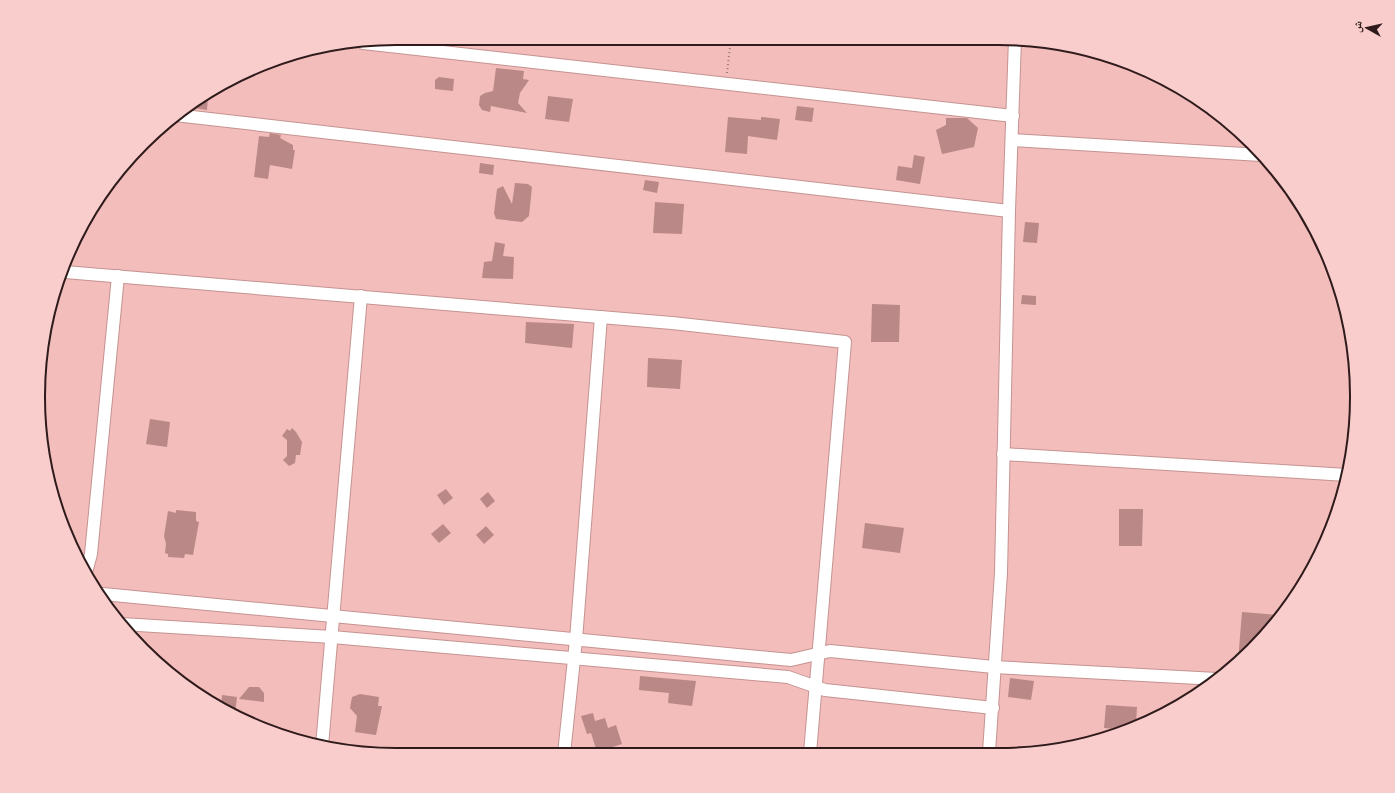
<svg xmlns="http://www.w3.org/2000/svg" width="1395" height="793" font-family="'PT Sans Narrow','Noto Naskh Arabic',sans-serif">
  <rect width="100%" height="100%" fill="#f2bdbb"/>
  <g fill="#ba8886">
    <path d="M496,68L524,71L523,79L529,80L520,93L518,103L527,113L491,106L490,112L482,110L479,105L480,96L485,93L493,91Z"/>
    <path d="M439,77L454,79L453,91L435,89V80Z"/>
    <path d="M208,96L207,110L187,107Z"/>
    <path d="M548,96L573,99L569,122L545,119Z"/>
    <path d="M797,106L814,108L812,122L795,120Z"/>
    <path d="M728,117L761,120V117L780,119L777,140L748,136L747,154L725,152Z"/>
    <path d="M946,118H967L978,128L974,147L942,154L936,130L946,125Z"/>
    <path d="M270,133L281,135L280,138L293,145V150H295L292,169L270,165L268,179L254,177L259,136L269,137Z"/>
    <path d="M914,155L925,157L920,184L896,180L898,166L912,168Z"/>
    <path d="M480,163L494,165L493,175L479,173Z"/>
    <path d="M645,180L659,182L657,193L643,190Z"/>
    <path d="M515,183L528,184L532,187L529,216L522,222L496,219L494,213L497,189L503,186L512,204Z"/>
    <path d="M655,202L684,204L682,234L653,233Z"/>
    <path d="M1025,222L1039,223L1037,243L1023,242Z"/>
    <path d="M495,242L505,244L503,256L514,257L513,279L482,278L484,262L492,261Z"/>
    <path d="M1022,295L1036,296V305L1021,304Z"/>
    <path d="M872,304L900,305L899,342H871Z"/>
    <path d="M526,322L574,324L572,348L525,343Z"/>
    <path d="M648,358L682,360L680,389L647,387Z"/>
    <path d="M150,419L170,422L167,447L146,444Z"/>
    <path d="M292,428L296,432L302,442L300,455H296L295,463L289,466L283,460L287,456V440L282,436L287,429L290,431Z"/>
    <path d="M446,489L453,498L444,505L437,495Z"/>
    <path d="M488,492L495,501L487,508L480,499Z"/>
    <path d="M1119,509H1143L1142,546H1119Z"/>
    <path d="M176,510L196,512V521L199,522L193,555L185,554L184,558L168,557V554L165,553L166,544L164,536L168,511L176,513Z"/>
    <path d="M865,523L904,528L900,553L862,548Z"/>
    <path d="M443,524L451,533L439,543L431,534Z"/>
    <path d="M486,526L494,535L484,544L476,535Z"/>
    <path d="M1242,612L1279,615L1271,626L1267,625L1266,632L1252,650L1238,661Z"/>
    <path d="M640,676L696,681L692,706L668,703L669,693L639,690Z"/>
    <path d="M1010,678L1034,681L1031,700L1008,697Z"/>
    <path d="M249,687H259L264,693V702L239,699Z"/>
    <path d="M360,694L379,697L378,706H382L376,735L355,732L357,716L350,708L352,697Z"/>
    <path d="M222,695L237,697L235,714L221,708Z"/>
    <path d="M1106,705L1137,707L1136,725L1126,730L1104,728Z"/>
    <path d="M593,713L595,721L605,718L608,728L616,725L622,744L597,752L591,733L587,734L581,716Z"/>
  </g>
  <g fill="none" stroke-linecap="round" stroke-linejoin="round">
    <g stroke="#c59391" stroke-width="14">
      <g id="minor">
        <path d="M363,43L1013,116"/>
        <path d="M175,115L1009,211"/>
        <path d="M1012,140L1261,155"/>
        <path d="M65,272L672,323L845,342L810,753"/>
        <path d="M1003,454L1347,475"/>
        <path d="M87,569L91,554L118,276"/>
        <path d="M103,594L791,660L830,651L994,667L1217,679"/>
        <path d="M122,624L332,637L788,677L825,690L993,708"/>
        <path d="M322,746L361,296"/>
        <path d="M989,752L1001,573L1009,211L1015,39"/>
        <path d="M564,754L576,640L601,317"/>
      </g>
    </g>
    <path stroke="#9b7574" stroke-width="2" stroke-dasharray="1 3" stroke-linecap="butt" d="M727,73L731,38"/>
    <use href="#minor" stroke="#fff" stroke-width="12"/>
  </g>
  <path d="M0 0H1395V793H0ZM396 45H999A351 351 0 0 1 1350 396V397A351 351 0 0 1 999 748H396A351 351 0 0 1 45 397V396A351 351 0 0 1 396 45Z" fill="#f8cdcb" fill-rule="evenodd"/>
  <path fill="none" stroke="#2f1b1b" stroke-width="2" d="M396 45H999A351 351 0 0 1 1350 396V397A351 351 0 0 1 999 748H396A351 351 0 0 1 45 397V396A351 351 0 0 1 396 45Z"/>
  <g transform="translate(1367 28) rotate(278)" stroke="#f8cdcb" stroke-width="3" paint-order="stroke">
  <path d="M0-3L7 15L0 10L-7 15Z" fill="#2f1b1b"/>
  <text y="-6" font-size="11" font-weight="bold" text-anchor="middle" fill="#2f1b1b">ش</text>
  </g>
</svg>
